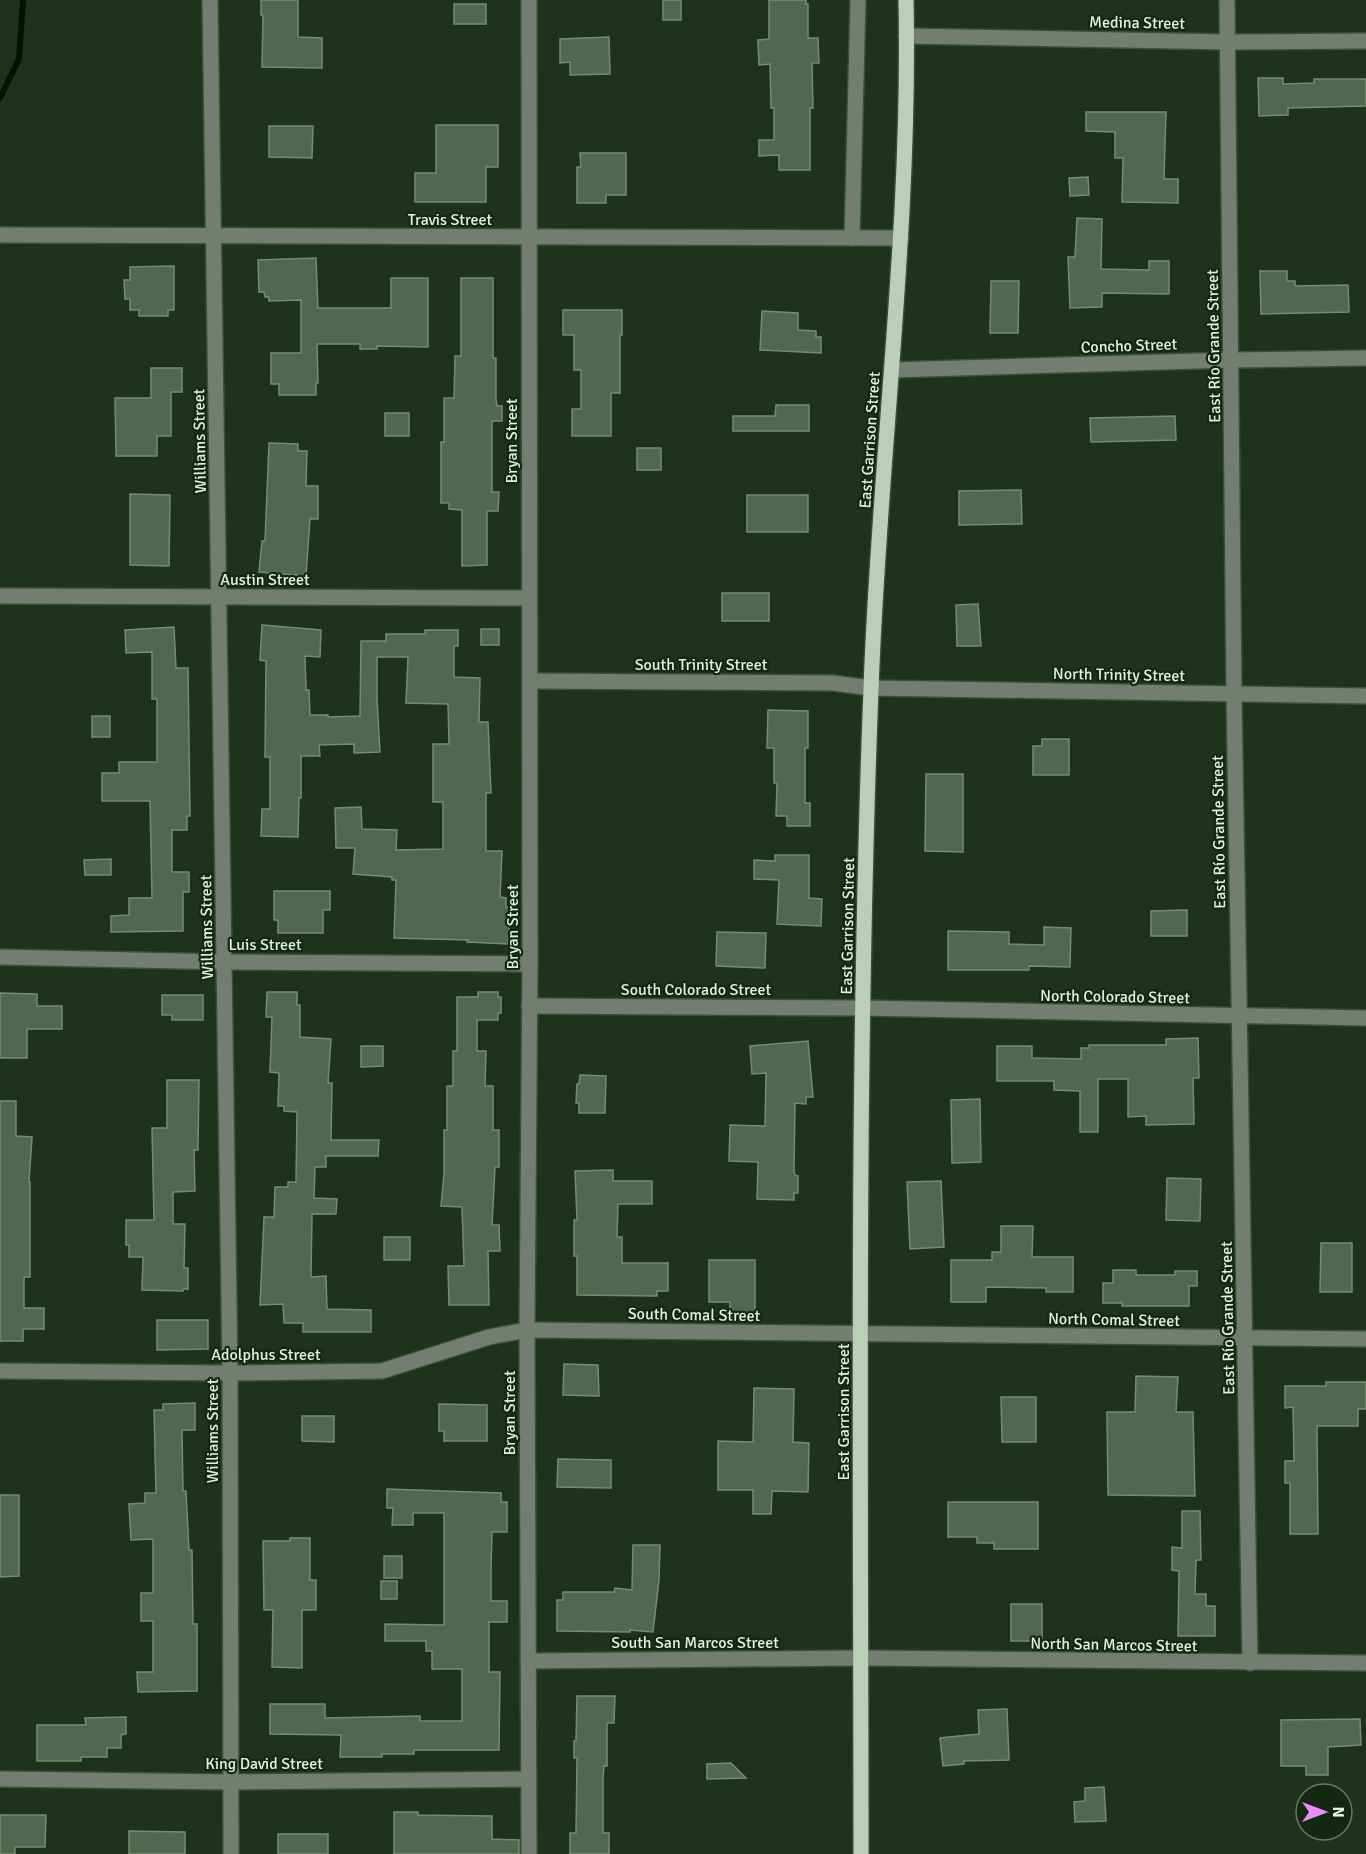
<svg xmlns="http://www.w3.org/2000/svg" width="1366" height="1854" font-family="Signika,sans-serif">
  <rect width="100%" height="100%" fill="#1d331b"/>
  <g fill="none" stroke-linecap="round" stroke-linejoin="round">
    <path stroke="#031502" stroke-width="6" d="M0,98L19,59L23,0"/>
  </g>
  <g fill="#50684e" stroke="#748d71" stroke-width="1.5">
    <path d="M261,0H298V37L322,38V68L262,67L263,15H261Z"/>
    <rect x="663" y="0" width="18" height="20"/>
    <path d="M769,0H806V4H808V38H818L819,63H812L813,108H810V170H779V155L759,156V140H774V108H771L770,64L759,65L758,40L769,39Z"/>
    <rect x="454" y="4" width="32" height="20"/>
    <path d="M609,37L610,74L570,75V62L560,63V39Z"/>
    <path d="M1258,78H1283V84L1314,83V79H1366V106L1288,108V115L1259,116Z"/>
    <path d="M1086,112H1166L1164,179H1178V203L1122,202L1123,158H1115V132L1086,131Z"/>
    <path d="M436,125H498V167H486V202H415V173H436Z"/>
    <path d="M269,126H313L312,158L269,157Z"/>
    <path d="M580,153H626V195H606V203H577V167H581Z"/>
    <path d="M1088,177L1089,195L1070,196L1069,178Z"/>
    <path d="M1077,218L1102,219L1101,269L1149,270V261H1169V294L1102,293V307L1070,308L1068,257H1075Z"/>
    <path d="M316,258L318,308H391V278H428V347L377,346V349H360V344H317L318,383H316V395H279V384H271V353H301V300L269,301V297H265L264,292H259L258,260Z"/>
    <path d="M174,266V310H168V316H139V310H130V299H125L124,280H130V267Z"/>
    <path d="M1260,271H1287V281H1295V286L1348,285L1349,312L1261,314Z"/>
    <path d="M461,278H493V358H496V399L497,406H502V421H492V492H499L498,511H487V565L462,566V510L449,509V503H441V442H444V398H454L455,356H461Z"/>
    <path d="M991,281H1019L1018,333H990Z"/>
    <path d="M563,310H622V335H620V393H611V436H572V409H581V370H574V335H563Z"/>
    <path d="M762,311L798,313V330L816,331V337H821V353L760,350Z"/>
    <path d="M151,368H182V392H171V436H157V456H116L115,398H151Z"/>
    <path d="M776,405H809V431H733V416H775Z"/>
    <rect x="385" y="413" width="24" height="23"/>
    <path d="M1175,416L1176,440L1091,442L1090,418Z"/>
    <path d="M269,443L298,444V451H307L306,486H318V519H310L306,576L259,572L262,541H265Z"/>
    <rect x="637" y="448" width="24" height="22"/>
    <path d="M1021,490L1022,524L959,525V491Z"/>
    <path d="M130,494L170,495L169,566L130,565Z"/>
    <rect x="747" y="495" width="61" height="37"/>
    <rect x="722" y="593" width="47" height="28"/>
    <path d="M978,604L981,646H957L956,605Z"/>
    <path d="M262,625L321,630L320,657L305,656L306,690H309L310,715H328V717L360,716L361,641H386V634H425V630H458V646H454V677L480,678L479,722H488L491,793H486V851H502L500,897L506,898V907L510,908L508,944L467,942L468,940L394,938L396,880H392V877L353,874L355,848H336L335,808L361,807L362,829L397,830L396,850L443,849V802H433V744H449L448,704L406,703L408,657H377V700L380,752L354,753V744L319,745L320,756H301V798H299L298,837L261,836L262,809H270V757H265L266,661L260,660Z"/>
    <path d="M174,627L176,668H188L190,816H187V830H172V872H189V892H183V931L111,932V916L129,915V898H152L150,801H102V773H119V762H157V699H152V652L126,653L125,630Z"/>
    <rect x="481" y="629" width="18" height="16"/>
    <path d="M768,710L808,711V748H805V803H810V826H787V816H776L777,783H774V748H767Z"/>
    <rect x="92" y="716" width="18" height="21"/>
    <path d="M1042,739H1069V775H1033V746H1042Z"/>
    <path d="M926,774H963V852L925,851Z"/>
    <path d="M775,855H809V898L822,899L821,926L777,924L779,880L754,879V860L775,861Z"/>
    <path d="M111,859V875H85L84,860Z"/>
    <path d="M274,891H330V910H323V933H278V920H274Z"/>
    <path d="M1187,910V936H1151V911Z"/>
    <path d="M1044,927L1071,928L1070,967L1029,966V970H948V931L1009,932V944L1044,945Z"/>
    <path d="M717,932L766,933L765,968L716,966Z"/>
    <path d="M267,992H297V1005H300V1037L331,1039L328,1083H332L331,1140H379L378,1156H326V1167H315L314,1198L337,1199L336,1214H312L311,1277L326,1276L327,1309L371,1310V1332H303V1323H284L283,1304L260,1305L264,1217H274L275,1187H288V1182H296L297,1112L284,1111V1106H278L279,1073L270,1072L272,1017H266Z"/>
    <path d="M478,992H498V997H501V1013H498V1020H477V1051H486L485,1086H493V1130H499V1167H495L492,1225H499L500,1251H488L489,1305H449L448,1266H464L462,1207L441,1206L444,1174V1130H447V1086H453V1051H457V997H478Z"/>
    <path d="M0,993L37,994V1006H62V1029H27V1058H0Z"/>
    <path d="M162,995H203V1020H172V1015H162Z"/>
    <path d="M1198,1038L1199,1078H1193L1194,1124L1146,1125V1116L1128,1117V1079H1098V1132H1080V1091L1054,1090V1081H997V1046H1032V1058L1081,1059V1048H1089V1045H1166V1039Z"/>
    <path d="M808,1041L813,1097H806V1104L795,1103L794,1171L795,1175L798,1176V1193H794V1200L757,1199L758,1162L729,1161L730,1125L765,1126L766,1073L752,1074L750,1046Z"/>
    <path d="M361,1046H383V1066L361,1067Z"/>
    <path d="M580,1075L606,1076L605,1113H579V1103H576L577,1084H579Z"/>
    <path d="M167,1080H199L198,1150H194L195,1191L173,1192V1224H185L184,1268H188V1289H183V1291L142,1290L143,1257H129V1245H126V1220H154L152,1128H167Z"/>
    <path d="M980,1099L981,1162L952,1163L951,1100Z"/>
    <path d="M0,1101H16V1136L32,1137L29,1182H30V1277H24V1308H44V1329H23V1341H0Z"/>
    <path d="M613,1170V1181H652V1204H618L617,1237H622V1263H668V1291H657V1296L577,1295V1256H574V1220H577L575,1171Z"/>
    <path d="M1167,1178L1201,1179L1200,1221L1166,1220Z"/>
    <path d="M941,1181L944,1247L910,1249L907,1182Z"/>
    <path d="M1001,1226H1033L1032,1257H1073V1292H1046V1288L986,1287V1302H951V1260H992V1252H1001Z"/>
    <rect x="384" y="1237" width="26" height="23"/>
    <path d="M1321,1243H1352V1292H1320Z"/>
    <path d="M709,1260H755V1316H730V1302H709Z"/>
    <path d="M1113,1270H1136V1275H1175V1271H1197V1286H1189V1306H1122V1303H1103V1283H1113Z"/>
    <path d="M157,1320H208V1349L157,1350Z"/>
    <path d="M564,1364L598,1365L599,1396L563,1395Z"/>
    <path d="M1136,1376L1178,1377L1176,1412H1193L1195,1496L1108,1495L1107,1412H1135Z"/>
    <path d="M1326,1382H1366V1409H1358V1426H1317L1318,1534H1290V1483H1285V1461H1294L1293,1407L1285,1408V1386H1326Z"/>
    <path d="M754,1388L794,1389L793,1442L809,1443L808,1492L772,1491L771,1514H753V1490H718V1441L753,1442Z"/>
    <path d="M1001,1397H1036V1442H1002Z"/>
    <path d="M195,1403V1430H182L183,1491H186L189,1550H192L193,1624H197V1691L138,1692L137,1672H153V1621H141V1593H153V1539L131,1540L129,1504L145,1503V1493H156L154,1410H163V1404Z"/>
    <path d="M439,1404L487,1405V1441H444V1431H439Z"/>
    <path d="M302,1416H334V1442L302,1441Z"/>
    <path d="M558,1459L611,1460V1488L557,1487Z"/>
    <path d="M387,1489L501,1493V1502H507V1532H492L491,1569V1601H507V1622H489V1672H500L499,1750H414V1754H382V1757H340L341,1735L270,1734V1704H325V1718L420,1716V1721H462V1669H432V1651H426V1641H385V1624L444,1625V1513H413V1525H392L393,1508H387Z"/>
    <path d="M0,1495H19V1576L0,1577Z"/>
    <path d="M948,1502H1038V1549H994V1543H977V1537H948Z"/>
    <path d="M1182,1511H1200L1201,1560H1196L1195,1594H1206V1606H1215V1636H1178L1179,1571L1172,1570V1547L1182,1548Z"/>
    <path d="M290,1538H310V1580H316V1610H302V1668L272,1667L273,1610H264L263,1541H290Z"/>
    <path d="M633,1545H660L659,1580L653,1632L630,1630V1632L557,1631V1600H563V1592H614L615,1588L632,1590Z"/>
    <rect x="384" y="1556" width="18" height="22"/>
    <rect x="381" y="1581" width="16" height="18"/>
    <rect x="1011" y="1604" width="31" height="37"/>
    <path d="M577,1696H615L614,1723H607V1766H604L603,1778V1833H609V1854H570V1833H576L577,1758H574V1741H576Z"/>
    <path d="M1007,1709L1009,1760L964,1761V1764L943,1766L940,1738L979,1734L978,1710Z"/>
    <path d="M126,1717V1734L121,1735V1748H107V1757H81V1761H37V1725H86L85,1718Z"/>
    <path d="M1360,1719L1361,1745L1328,1747V1775H1306V1766H1281V1720Z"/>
    <path d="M731,1763L746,1778L707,1779V1764Z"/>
    <path d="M1104,1787L1106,1821L1075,1822L1074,1802L1085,1801V1788Z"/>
    <path d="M394,1812H418V1815L492,1816V1839L519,1840V1854H394Z"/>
    <path d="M0,1815H46L45,1847H15V1854H0Z"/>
    <path d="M129,1831L185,1832V1854H129Z"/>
    <rect x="278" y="1834" width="50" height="20"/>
  </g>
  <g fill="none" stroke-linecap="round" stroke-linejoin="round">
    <g stroke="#394e37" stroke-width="18">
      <g id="minor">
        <path d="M210,0L230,1373L231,1854"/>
        <path d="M529,0L530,964L527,1330L529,1854"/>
        <path d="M1227,0L1234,694L1250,1663"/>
        <path d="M906,36L1228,42L1366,41"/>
        <path d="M0,235L901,238"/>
        <path d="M852,238L858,0"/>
        <path d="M892,370L1232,360L1366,358"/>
        <path d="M0,596L529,598"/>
        <path d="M530,681L833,683L871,688L1366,696"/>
        <path d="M0,957L225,962L530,964"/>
        <path d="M529,1006L863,1008L1366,1018"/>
        <path d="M0,1371L230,1373L382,1371L489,1337L527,1330L1366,1339"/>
        <path d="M528,1661L861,1658L1366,1663"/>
        <path d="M0,1779L230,1782L528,1779"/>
      </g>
    </g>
    <g stroke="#394e37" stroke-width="18">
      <path id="major" d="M861,1854C861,1466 856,1077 871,689C879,459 911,230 906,0"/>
    </g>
    <use href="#minor" stroke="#737d71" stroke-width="15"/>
    <use href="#major" stroke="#b9cfb6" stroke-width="15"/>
  </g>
  <g text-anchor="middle" stroke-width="4.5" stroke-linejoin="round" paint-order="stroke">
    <g font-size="16" fill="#e3f1e1" stroke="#132811">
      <text transform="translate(1137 22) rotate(1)" y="6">Medina Street</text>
      <text x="450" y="225">Travis Street</text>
      <text transform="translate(1129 345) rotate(-2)" y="6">Concho Street</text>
      <text transform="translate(1213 346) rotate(-91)" y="6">East Río Grande Street</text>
      <text transform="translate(869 440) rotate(-86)" y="6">East Garrison Street</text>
      <text transform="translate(199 441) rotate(-91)" y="6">Williams Street</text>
      <text transform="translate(511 441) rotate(-90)" y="6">Bryan Street</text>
      <text x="265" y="585">Austin Street</text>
      <text x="701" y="670">South Trinity Street</text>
      <text transform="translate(1119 674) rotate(1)" y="6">North Trinity Street</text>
      <text transform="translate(1218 832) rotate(-91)" y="6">East Río Grande Street</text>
      <text transform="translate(847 926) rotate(-89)" y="6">East Garrison Street</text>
      <text transform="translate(206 927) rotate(-91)" y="6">Williams Street</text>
      <text transform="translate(512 927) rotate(-90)" y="6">Bryan Street</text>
      <text x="265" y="950">Luis Street</text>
      <text x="696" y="995">South Colorado Street</text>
      <text transform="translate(1115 996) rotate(1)" y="6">North Colorado Street</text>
      <text transform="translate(694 1314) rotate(1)" y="6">South Comal Street</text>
      <text transform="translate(1227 1318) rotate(-91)" y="6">East Río Grande Street</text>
      <text transform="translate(1114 1319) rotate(1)" y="6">North Comal Street</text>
      <text x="266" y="1360">Adolphus Street</text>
      <text transform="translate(843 1412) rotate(-90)" y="6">East Garrison Street</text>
      <text transform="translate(509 1413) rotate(-90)" y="6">Bryan Street</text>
      <text transform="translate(212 1431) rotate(-90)" y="6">Williams Street</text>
      <text x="695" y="1648">South San Marcos Street</text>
      <text transform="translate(1114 1644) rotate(1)" y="6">North San Marcos Street</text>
      <text x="264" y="1769">King David Street</text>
    </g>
  </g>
  <g transform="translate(1324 1812) rotate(90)"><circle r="28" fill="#132811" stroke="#667864" stroke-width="1.5"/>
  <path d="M0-4.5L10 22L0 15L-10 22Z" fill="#ec8cfb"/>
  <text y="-9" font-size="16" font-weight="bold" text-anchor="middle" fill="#e3f1e1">N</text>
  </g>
</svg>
